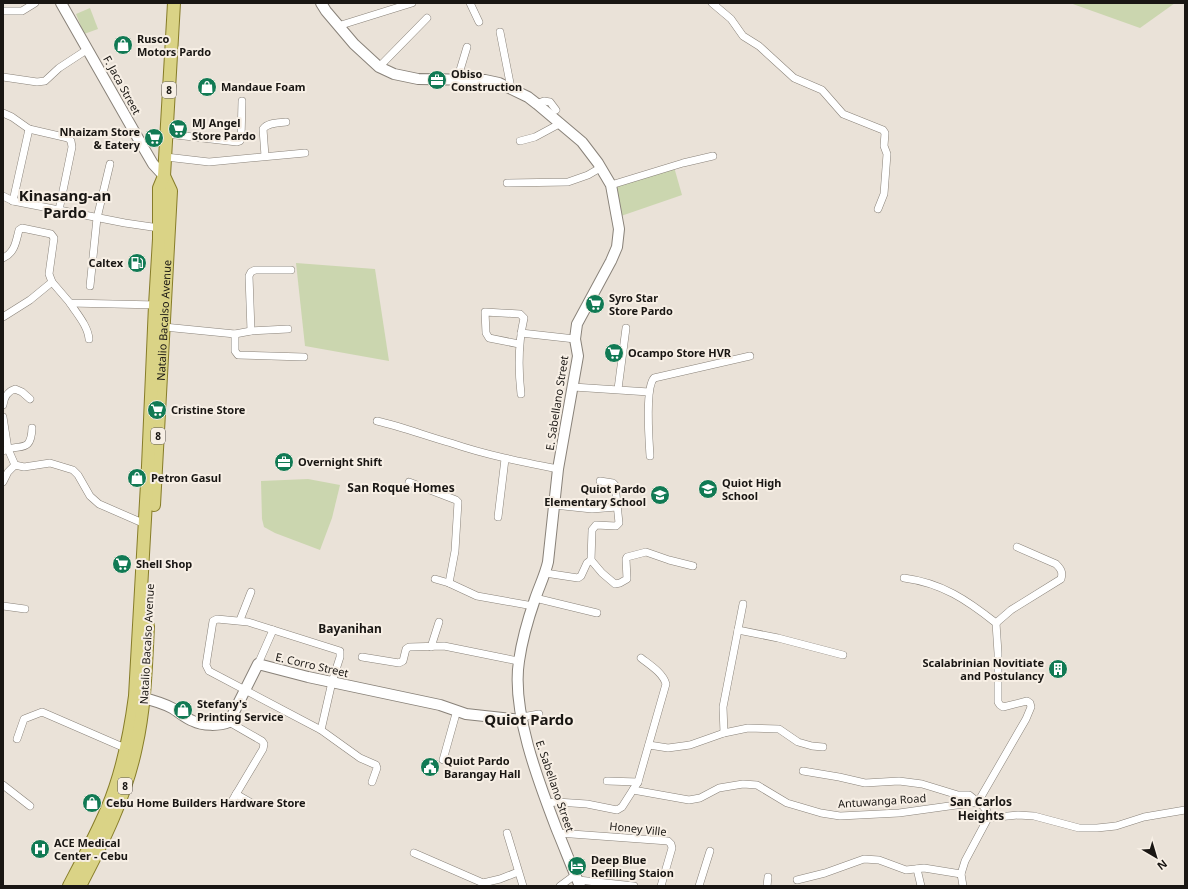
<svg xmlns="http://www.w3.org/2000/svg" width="1188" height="889" font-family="'Noto Sans',sans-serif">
  <rect width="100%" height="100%" fill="#eae2d8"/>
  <g fill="#cbd6af">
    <path d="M1070,3H1175L1140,28Z"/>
    <path d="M90,8L98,29L84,34L76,14Z"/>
    <path d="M674,167L682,195L621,216L616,187Z"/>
    <path d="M296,263L375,269L389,361L305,346Z"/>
    <path d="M308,479L340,485L332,518L320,550L275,533L264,527L262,519L261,481Z"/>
  </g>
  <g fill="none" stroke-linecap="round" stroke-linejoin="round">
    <g stroke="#898279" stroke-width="8">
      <g id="street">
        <path d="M470,3L479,22"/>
        <path d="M712,3L731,19L743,36L759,46L794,78L822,90L843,114L883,130L885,133L884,146L887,154L884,194L878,209"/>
        <path d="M3,11H22L35,3"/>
        <path d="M338,26L412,3"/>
        <path d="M500,32L511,88"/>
        <path d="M379,67L427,18"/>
        <path d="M3,77L37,82L45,81L59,68L88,49"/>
        <path d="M457,80L467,47"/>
        <path d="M537,104L544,101L550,102L556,110"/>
        <path d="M3,113L12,117L29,129L68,138L71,141L72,147L59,210"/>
        <path d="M167,134L237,142L240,141L241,139L242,101"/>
        <path d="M520,141L535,137L561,123"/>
        <path d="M265,156L263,129C268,122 279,123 286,122"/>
        <path d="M166,157L209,162L305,153"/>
        <path d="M507,183L568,182L588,175L600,168"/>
        <path d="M611,185L683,163L713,156"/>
        <path d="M3,196L13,201L125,223L159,228"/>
        <path d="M13,201L29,129"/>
        <path d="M3,258C15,253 16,241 19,230L22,228L51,234L54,238L49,274L52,282L70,303L157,305"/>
        <path d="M90,286L97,218L110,164"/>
        <path d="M70,303C77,314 88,326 89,339"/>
        <path d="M3,317L30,300L52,282"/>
        <path d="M164,327L235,334L251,331L288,329"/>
        <path d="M251,331L249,276L251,272L255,270H291"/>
        <path d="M521,333L575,339"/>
        <path d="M235,334V351L238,355L304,357"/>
        <path d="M519,344L489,338L486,333L485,312L520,314L524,318C518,344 518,368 521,394"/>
        <path d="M573,387L649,392"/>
        <path d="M618,389L626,328"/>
        <path d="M3,405C4,398 8,391 15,389L22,392L30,399"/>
        <path d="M3,417L8,449L15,465"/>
        <path d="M377,421C403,427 426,436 451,443C486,455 522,462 558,469"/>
        <path d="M3,451C20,443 31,454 32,428"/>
        <path d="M650,456C649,440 645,388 654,378L750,356"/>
        <path d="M600,481L613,483L615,485L619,523L616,526L596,525L592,530L591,560L602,573L615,584L620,583L627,579L626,559L627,557L646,552L669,560L693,566"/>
        <path d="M3,482L8,472L15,465L24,467L50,463L73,470L78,475L90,496L99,504L145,524"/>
        <path d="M409,482L456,500L458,502L455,551L449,583"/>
        <path d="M554,505L592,509L617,507"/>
        <path d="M498,517L505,459"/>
        <path d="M545,573L578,578L581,576L587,563L591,560"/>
        <path d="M904,578C942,583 967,600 996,623L998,653V702L1000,705L1003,707L1027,701L1030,703L1031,707L1026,719L978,802"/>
        <path d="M435,579L449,583L477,596L533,606"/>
        <path d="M535,598L597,613"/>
        <path d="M3,606L25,609"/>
        <path d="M240,620L251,592"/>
        <path d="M996,623L1011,610L1061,579C1063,572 1061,569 1056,564L1017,547"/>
        <path d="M738,630L778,638L843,655"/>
        <path d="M431,647L439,622"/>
        <path d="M362,657L399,663L403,661L406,649L409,647L444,646L518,661"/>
        <path d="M258,664L273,630"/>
        <path d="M522,717L539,714"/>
        <path d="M229,722L262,741L264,744L263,749L232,801"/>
        <path d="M321,730L332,682L340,657V651L248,622L217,619L213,621L206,665L209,671L321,730L360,758L376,765L377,768L372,782"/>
        <path d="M724,733L723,707L743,604"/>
        <path d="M17,739L24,719L42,712L125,748"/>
        <path d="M649,745L668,748L690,745L724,733L748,728L779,729L798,742L812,746L823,747"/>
        <path d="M443,760L457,710"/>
        <path d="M803,771L839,777L865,783L899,781L922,784L958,795H969L983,806L987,811L988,818L965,861L961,874L963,886"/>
        <path d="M607,781L638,782"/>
        <path d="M3,785L30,806"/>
        <path d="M633,790L689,800L700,798L719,788L743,784L757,785L787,803L821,813L840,816L899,813L978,802"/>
        <path d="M236,794L255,805"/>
        <path d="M547,803L557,802L587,804L617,810L622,807L638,782L666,684C663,673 650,665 641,658"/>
        <path d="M988,818L1018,815L1034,816L1079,828H1097L1116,826L1144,817L1185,810"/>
        <path d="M507,833L523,886"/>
        <path d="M558,833L668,841L671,844L672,848L661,886"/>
        <path d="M414,853L483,883L500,879L518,872"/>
        <path d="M917,869L921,886"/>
        <path d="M578,880L634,886"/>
        <path d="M797,880L825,873L864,859L879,860L906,870L924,868L961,874"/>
        <path d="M560,886L575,875"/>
        <path d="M699,886L710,851"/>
        <path d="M767,886L768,877"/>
      </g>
    </g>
    <g stroke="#898279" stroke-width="12">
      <g id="secondary">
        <path d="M61,3L139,140L153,164L164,176"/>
        <path d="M321,3L326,11L354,44L379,67L394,74L418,79L485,80L499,83L528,97L537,104L582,142L598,163L611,185L619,229L617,247L611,261L577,324L575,339L578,356L558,469L548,562C545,575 539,587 535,599C528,619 522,640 519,661C511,711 539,783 557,830C565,849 572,868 580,886"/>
        <path d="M136,696C148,699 161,702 172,708C179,712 185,718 193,721C203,726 219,726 229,722L258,664L308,677L440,705L466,714L522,720"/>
      </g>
    </g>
    <g stroke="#877d29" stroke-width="14">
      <g id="primary">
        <path id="s1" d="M154,505L171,191L164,176"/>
        <path d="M69,886C82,861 96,835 107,809C122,774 130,734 135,696L148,466L155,305L159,239V188L164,176L174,3"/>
        <path d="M80,886C103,842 126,796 136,747C145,707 146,666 148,626"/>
      </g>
    </g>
    <use href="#street" stroke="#fff" stroke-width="7"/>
    <use href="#secondary" stroke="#fff" stroke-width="10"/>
    <use href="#primary" stroke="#dad386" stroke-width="12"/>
  </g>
  <defs>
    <g id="shop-disc" transform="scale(1)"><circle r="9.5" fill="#117a54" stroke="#f7efe5"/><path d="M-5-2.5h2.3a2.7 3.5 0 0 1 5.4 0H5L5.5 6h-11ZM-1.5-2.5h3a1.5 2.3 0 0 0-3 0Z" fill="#fff"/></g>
    <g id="office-disc" transform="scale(1)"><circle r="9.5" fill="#117a54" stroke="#f7efe5"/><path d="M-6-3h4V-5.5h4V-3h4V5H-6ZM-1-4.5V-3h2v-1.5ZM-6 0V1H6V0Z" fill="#fff"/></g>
    <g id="supermarket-disc" transform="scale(1)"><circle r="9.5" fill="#117a54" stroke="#f7efe5"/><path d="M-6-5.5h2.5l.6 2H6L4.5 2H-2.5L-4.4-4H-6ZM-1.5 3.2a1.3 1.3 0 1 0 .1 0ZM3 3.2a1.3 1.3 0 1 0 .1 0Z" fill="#fff"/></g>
    <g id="fuel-disc" transform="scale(1)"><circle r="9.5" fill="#117a54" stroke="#f7efe5"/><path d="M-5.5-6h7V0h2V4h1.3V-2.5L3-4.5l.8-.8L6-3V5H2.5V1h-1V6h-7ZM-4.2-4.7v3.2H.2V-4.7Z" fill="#fff"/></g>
    <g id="school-disc" transform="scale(1)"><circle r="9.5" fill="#117a54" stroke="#f7efe5"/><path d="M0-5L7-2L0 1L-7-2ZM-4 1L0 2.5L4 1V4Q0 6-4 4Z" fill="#fff"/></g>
    <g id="building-disc" transform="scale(1)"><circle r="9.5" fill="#117a54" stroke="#f7efe5"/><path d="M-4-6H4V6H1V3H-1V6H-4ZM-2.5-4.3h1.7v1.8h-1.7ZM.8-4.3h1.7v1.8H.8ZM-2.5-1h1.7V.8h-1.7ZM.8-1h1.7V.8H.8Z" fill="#fff"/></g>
    <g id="civic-disc" transform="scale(1)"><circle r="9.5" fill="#117a54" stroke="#f7efe5"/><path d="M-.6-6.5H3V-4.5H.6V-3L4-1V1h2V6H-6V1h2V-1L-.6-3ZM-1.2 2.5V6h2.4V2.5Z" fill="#fff"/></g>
    <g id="hospital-disc" transform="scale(1)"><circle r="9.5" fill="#117a54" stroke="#f7efe5"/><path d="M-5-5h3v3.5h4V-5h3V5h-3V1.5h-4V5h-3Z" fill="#fff"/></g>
    <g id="hotel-disc" transform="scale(1)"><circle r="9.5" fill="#117a54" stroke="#f7efe5"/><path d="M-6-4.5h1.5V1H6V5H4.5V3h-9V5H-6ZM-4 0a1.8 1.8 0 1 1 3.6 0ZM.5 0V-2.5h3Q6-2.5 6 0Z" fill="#fff"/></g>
  </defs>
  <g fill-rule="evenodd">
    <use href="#shop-disc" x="123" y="45"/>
    <use href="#office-disc" x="437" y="80"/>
    <use href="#shop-disc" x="207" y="87"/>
    <use href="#supermarket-disc" x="178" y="129"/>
    <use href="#supermarket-disc" x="154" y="138"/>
    <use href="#fuel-disc" x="137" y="263"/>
    <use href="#supermarket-disc" x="595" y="304"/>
    <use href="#supermarket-disc" x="614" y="353"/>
    <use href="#supermarket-disc" x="157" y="410"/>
    <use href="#office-disc" x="284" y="462"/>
    <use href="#shop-disc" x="137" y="478"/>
    <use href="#school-disc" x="708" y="489"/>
    <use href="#school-disc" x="660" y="495"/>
    <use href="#supermarket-disc" x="122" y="564"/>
    <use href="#building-disc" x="1058" y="669"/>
    <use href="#shop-disc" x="183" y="710"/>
    <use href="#civic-disc" x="430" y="767"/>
    <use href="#shop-disc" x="92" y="803"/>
    <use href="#hospital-disc" x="40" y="849"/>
    <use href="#hotel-disc" x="577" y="866"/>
  </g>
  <g text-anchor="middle" stroke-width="4" stroke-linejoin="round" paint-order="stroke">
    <g fill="#f7efe5" stroke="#5c5752" stroke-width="1">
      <rect x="162" y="82" width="14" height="16" rx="3"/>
      <rect x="151" y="428" width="14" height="16" rx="3"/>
      <rect x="118" y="778" width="14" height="16" rx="3"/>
    </g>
    <g font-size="10" font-weight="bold" fill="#191613">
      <text x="169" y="94">8</text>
      <text x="158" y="440">8</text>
      <text x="125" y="790">8</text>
    </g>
    <g font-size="11" font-weight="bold" fill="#191613" stroke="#f7efe5" text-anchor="start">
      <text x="137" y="43">Rusco<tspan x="137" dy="13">Motors Pardo</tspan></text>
      <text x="451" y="78">Obiso<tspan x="451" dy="13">Construction</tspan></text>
      <text x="221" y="91">Mandaue Foam</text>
      <text x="192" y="127">MJ Angel<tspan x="192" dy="13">Store Pardo</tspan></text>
      <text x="140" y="136" text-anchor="end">Nhaizam Store<tspan x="140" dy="13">&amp; Eatery</tspan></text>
      <text x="123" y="267" text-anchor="end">Caltex</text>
      <text x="609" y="302">Syro Star<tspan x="609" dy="13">Store Pardo</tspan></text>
      <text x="628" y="357">Ocampo Store HVR</text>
      <text x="171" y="414">Cristine Store</text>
      <text x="298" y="466">Overnight Shift</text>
      <text x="151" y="482">Petron Gasul</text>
      <text x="722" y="487">Quiot High<tspan x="722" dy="13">School</tspan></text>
      <text x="646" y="493" text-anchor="end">Quiot Pardo<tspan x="646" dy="13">Elementary School</tspan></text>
      <text x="136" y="568">Shell Shop</text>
      <text x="1044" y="667" text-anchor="end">Scalabrinian Novitiate<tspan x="1044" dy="13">and Postulancy</tspan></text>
      <text x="197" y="708">Stefany's<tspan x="197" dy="13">Printing Service</tspan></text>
      <text x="444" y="765">Quiot Pardo<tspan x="444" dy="13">Barangay Hall</tspan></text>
      <text x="106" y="807">Cebu Home Builders Hardware Store</text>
      <text x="54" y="847">ACE Medical<tspan x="54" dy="13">Center - Cebu</tspan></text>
      <text x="591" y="864">Deep Blue<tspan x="591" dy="13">Refilling Staion</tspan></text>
    </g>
    <g font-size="11" fill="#191613" stroke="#f7efe5">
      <text transform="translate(122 85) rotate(61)" y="4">F. Jaca Street</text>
      <text dy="4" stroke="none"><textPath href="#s1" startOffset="185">Natalio Bacalso Avenue</textPath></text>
      <text transform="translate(557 403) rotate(-81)" y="4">E. Sabellano Street</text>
      <text transform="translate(147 644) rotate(-87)" y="4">Natalio Bacalso Avenue</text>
      <text transform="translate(312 665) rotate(13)" y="4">E. Corro Street</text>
      <text transform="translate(555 786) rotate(71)" y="4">E. Sabellano Street</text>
      <text transform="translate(882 801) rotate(-4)" y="4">Antuwanga Road</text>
      <text transform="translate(638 829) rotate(6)" y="4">Honey Ville</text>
    </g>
    <g font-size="12" font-weight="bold" fill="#191613" stroke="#f7efe5">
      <text x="401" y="492">San Roque Homes</text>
      <text x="350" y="633">Bayanihan</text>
      <text x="981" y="806">San Carlos<tspan x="981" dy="14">Heights</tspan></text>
    </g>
    <g font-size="15" font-weight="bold" fill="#191613" stroke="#f7efe5">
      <text x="65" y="201">Kinasang-an<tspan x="65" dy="17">Pardo</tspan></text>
      <text x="529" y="725">Quiot Pardo</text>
    </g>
  </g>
  <rect width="1188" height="889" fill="none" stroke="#191613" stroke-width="8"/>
  <g transform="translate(1156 857) rotate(142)" stroke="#f7efe5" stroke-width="3" paint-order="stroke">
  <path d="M0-3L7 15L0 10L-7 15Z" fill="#191613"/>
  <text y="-6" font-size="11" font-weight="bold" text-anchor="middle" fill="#191613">N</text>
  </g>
</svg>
